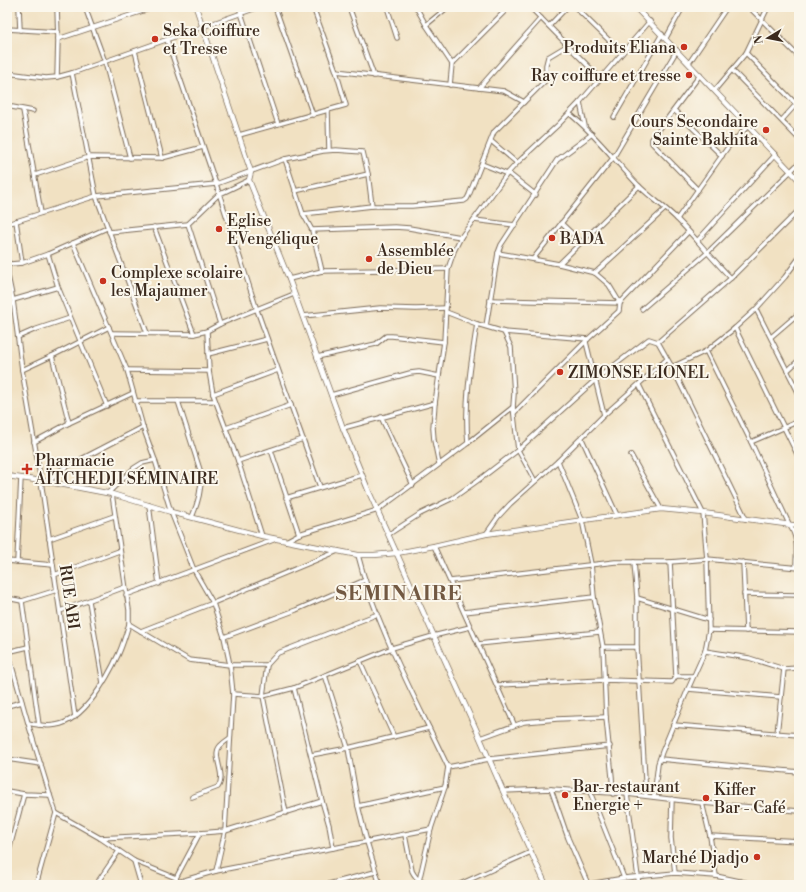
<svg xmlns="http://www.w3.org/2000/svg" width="806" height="892" font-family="'Libre Bodoni',serif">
  <rect width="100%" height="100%" fill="#fbf7ec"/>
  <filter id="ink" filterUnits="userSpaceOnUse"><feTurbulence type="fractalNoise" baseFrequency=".025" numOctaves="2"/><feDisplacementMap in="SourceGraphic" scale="8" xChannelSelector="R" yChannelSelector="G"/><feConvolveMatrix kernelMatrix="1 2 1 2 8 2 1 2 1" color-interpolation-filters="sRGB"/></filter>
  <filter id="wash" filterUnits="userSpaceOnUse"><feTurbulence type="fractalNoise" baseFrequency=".012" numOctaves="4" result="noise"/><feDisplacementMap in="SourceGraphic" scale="16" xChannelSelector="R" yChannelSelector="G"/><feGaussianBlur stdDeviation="0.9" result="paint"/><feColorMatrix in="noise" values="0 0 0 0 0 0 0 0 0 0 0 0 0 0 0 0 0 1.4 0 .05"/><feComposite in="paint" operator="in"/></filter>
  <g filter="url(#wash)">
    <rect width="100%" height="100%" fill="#f1e1c2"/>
  </g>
  <g filter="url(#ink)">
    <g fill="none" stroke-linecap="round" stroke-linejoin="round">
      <g stroke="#7b6a57" stroke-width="5.5">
        <g id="street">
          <path d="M19,7L20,30"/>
          <path d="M57,7L58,39L57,77"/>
          <path d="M85,7L105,62L130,158"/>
          <path d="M239,7L278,124"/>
          <path d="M275,7L313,115"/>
          <path d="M349,7L374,76"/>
          <path d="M387,7L397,38"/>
          <path d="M416,7L426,25L452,64"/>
          <path d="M530,7L601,79"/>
          <path d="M575,7L622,53"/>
          <path d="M749,7L799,57"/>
          <path d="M426,25L448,7"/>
          <path d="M549,26L567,7"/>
          <path d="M7,29L58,32"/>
          <path d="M666,38L683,7"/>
          <path d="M58,39L155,7"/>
          <path d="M167,40L216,184L257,310L320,487"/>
          <path d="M135,51L162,158"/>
          <path d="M746,53L796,104"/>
          <path d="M689,63L727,7"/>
          <path d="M732,70L799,139"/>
          <path d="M336,71L504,91L524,102"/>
          <path d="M7,73L46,78L57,77L72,73L259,7"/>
          <path d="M72,73L96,196L147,333"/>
          <path d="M450,85L452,64L509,7"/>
          <path d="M479,88L541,18"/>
          <path d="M715,90L746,53L768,7"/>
          <path d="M580,102L585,126"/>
          <path d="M7,106L33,111"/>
          <path d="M23,110L41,213"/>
          <path d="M328,111L329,150"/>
          <path d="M675,111L722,156"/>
          <path d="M570,114C595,134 615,161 638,185C650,197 665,207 677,219C696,238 712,259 731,278"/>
          <path d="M614,117L662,34"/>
          <path d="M782,120L799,101"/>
          <path d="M239,135L346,105L336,71L313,7"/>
          <path d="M491,141L517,163"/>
          <path d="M285,159L303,214L312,230L322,271"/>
          <path d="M482,164L507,174"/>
          <path d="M508,173L536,195"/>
          <path d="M35,175L89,157L162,158L203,147"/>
          <path d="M698,190L652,143V139L700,75"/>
          <path d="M295,191L368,174"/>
          <path d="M303,214L372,206H412L464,201L467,199L469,195L494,132L546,80V65L548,57L568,45"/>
          <path d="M677,219L728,147L748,126"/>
          <path d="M474,220L515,225"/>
          <path d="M16,221L22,263"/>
          <path d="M561,223L581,242"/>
          <path d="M7,224L96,196L216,184L285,159L323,151L336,150L363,152L368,174L372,206"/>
          <path d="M188,224L220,324"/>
          <path d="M154,227L194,334"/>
          <path d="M312,230L395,227L409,228L461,237"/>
          <path d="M109,232L188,224L218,195L249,180"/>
          <path d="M698,240L776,154"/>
          <path d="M73,243L127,370L143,427L155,460L171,512L194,570L213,603L224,637L230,665L233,694L225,831L216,871"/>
          <path d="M498,253L559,264L595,273L609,285L620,303"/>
          <path d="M48,254L58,287L107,406"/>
          <path d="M533,259L613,158L677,50"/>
          <path d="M7,262L11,264L22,263L48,254L107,228"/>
          <path d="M8,262V276L13,300L22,370L41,481L75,717"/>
          <path d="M559,264L639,186"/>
          <path d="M595,273L665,209"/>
          <path d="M289,279L322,271L448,269"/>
          <path d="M13,300L58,287"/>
          <path d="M490,300L620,303"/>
          <path d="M642,309L707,253L799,163"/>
          <path d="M756,309L799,394"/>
          <path d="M446,312L477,324L504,332L588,339"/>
          <path d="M303,316L380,308L416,309L446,308"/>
          <path d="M486,326L498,253L501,245L557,160L592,134"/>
          <path d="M735,328L799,458"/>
          <path d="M207,331L209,371L213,394L238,461L262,536"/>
          <path d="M504,332L511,347L514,394L513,407L518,450L535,481"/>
          <path d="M112,333L194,334L207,331L220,324L294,294"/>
          <path d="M18,337L34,330L70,318"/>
          <path d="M771,337L799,313"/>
          <path d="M586,342L604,415"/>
          <path d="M658,342L731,278L799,210"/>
          <path d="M706,351L751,442L790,526C799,539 796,553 796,567"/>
          <path d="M208,354L267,339"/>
          <path d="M52,356L69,423"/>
          <path d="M317,357L376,344L386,336H392L444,342"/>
          <path d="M672,367L706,351L735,328L756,309L785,277L799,258"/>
          <path d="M22,370L52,356L109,327"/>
          <path d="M127,370L209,371"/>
          <path d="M787,371L799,360"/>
          <path d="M639,385L703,513L707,559L709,630L705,651L688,689L662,752L658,764L654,797"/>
          <path d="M213,394L278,370"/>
          <path d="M331,395L410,373L419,372L439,376"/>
          <path d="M135,401H215"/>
          <path d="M178,401L201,473C202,489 198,503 192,517"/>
          <path d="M514,413L588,339L619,311L620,303L688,232"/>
          <path d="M381,417L413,485"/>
          <path d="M226,428L291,405"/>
          <path d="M343,428L435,403"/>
          <path d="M581,437L617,515"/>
          <path d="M34,442L69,423L133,393"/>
          <path d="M751,442L799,421"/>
          <path d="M468,443C464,404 471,363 477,324"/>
          <path d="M271,450L299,534"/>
          <path d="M631,455L661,509"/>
          <path d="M238,461L303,439"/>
          <path d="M558,461L582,520L591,564L594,597L603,647L606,717L612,777L613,794"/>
          <path d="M439,464L434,440L433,428L435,403L444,342L448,269L454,251L461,237L507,174L517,163L559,124L580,102L650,21"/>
          <path d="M49,482L59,471L64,468L143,427"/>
          <path d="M108,493L134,468L142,463L155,460"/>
          <path d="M112,494L129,610V624L189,660L230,665H267L278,653L378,614"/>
          <path d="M286,498L362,475"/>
          <path d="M149,505L159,584"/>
          <path d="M389,534L420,514L453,498L484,476L518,450L595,380L649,339L658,342L672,367L746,519"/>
          <path d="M486,534L498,517L510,504L558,461L604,415L667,359"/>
          <path d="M49,539L114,516"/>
          <path d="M286,541L299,534L378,510L468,443L513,407"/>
          <path d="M434,546L514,724"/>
          <path d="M358,555C376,627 416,699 448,767L445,787L431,829L419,881"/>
          <path d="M7,561L53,565"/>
          <path d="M17,562L21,478"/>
          <path d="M634,562L637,598V647L646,796"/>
          <path d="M670,562L676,676H693"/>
          <path d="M743,562L746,631"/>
          <path d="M54,575L119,551"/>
          <path d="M450,581L615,562H670L707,559L799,568"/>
          <path d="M744,594L799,595"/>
          <path d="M126,595L276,539"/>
          <path d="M7,598L22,601L57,590"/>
          <path d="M637,598L709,620"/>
          <path d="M22,601L39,725"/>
          <path d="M89,601L103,683"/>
          <path d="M60,611L125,587"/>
          <path d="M464,612L594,597"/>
          <path d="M709,630L799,632"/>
          <path d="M141,631L213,603L338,551"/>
          <path d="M224,637L296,610L365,580"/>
          <path d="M478,644L600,632"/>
          <path d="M603,647H637"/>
          <path d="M705,651L749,658L784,669L799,668"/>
          <path d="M7,652L28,647"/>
          <path d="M8,652L28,723L50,795L56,813L36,885"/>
          <path d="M360,661L394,737"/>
          <path d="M267,665L263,696L286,813"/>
          <path d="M325,675L348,748L358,806L367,842L380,885"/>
          <path d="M497,685L605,680L672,682L676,676"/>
          <path d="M294,688L322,801L329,825L333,848"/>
          <path d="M688,689L781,697"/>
          <path d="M233,694L263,696L294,688L392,648L433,636L470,627"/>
          <path d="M7,706L22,702"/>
          <path d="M28,723C37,725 47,727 56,725C84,721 108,677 119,653C123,644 126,634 129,624"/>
          <path d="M673,725L799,735"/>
          <path d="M777,734L784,669"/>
          <path d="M480,738L524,722L557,719L606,717"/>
          <path d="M311,755L348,748L429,728"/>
          <path d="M7,759L41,764"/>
          <path d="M660,759L799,772"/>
          <path d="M448,767L489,759L610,746"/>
          <path d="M551,789L568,838L588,884"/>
          <path d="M7,791L24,794L50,795"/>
          <path d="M503,791L551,789L627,794L702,803L710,836L716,876"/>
          <path d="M590,792L624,878"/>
          <path d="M627,794L639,885"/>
          <path d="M192,797L218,787C227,774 211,756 220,746C223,743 227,740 230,738"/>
          <path d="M672,799L671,838L675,873"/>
          <path d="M702,803L799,811"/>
          <path d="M358,806L445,787"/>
          <path d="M56,813L100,838L134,861L176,878L178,885"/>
          <path d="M405,835L412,871C417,881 423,883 433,885"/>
          <path d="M710,836L799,841"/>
          <path d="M100,838L200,833L225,831L322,801"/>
          <path d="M7,858L24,794"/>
          <path d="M134,861L141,885"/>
          <path d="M176,878L200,833"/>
          <path d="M178,882L216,871L431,829"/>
          <path d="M100,885L99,880L119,851"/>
          <path d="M325,885L375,872"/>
          <path d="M458,885L531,852"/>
          <path d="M584,885L624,878L675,873L716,876L758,885"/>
          <path d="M733,885L741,881"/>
        </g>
      </g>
      <g stroke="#7b6a57" stroke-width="6">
        <g id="secondary">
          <path d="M196,7L251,172L249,180L289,279L343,428L369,492L480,738L503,791L546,885"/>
          <path d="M635,7L799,180"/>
          <path d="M7,476L49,482L112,494L171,512L262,536L358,555H374L397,553L434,546L486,534L661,509L703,513L799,526"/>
        </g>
      </g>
      <use href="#street" stroke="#fff" stroke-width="3.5"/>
      <use href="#secondary" stroke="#fff" stroke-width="4.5"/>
    </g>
  </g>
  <g fill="#c8321e" stroke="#fbf7ec" stroke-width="1.5">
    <circle cx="155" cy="39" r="4"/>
    <circle cx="684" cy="47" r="4"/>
    <circle cx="689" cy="75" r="4"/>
    <circle cx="766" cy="130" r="4"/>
    <circle cx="219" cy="229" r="4"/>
    <circle cx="552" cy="238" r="4"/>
    <circle cx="369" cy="259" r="4"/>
    <circle cx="103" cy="281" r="4"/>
    <circle cx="560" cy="372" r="4"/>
    <path d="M25 463h4v4h4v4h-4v4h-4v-4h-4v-4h4z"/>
    <circle cx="565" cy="795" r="4"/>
    <circle cx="706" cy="798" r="4"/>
    <circle cx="757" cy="857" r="4"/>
  </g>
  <g text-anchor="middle" stroke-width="4" stroke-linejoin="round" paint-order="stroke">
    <g font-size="16" fill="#3b2a1e" stroke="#fbf7ec" text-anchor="start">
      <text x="163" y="36">Seka Coiffure<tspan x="163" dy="18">et Tresse</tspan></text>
      <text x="676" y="53" text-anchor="end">Produits Eliana</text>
      <text x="681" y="81" text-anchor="end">Ray coiffure et tresse</text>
      <text x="758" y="127" text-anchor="end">Cours Secondaire<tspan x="758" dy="18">Sainte Bakhita</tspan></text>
      <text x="227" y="226">Eglise<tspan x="227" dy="18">EVengélique</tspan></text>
      <text x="560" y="244">BADA</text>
      <text x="377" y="256">Assemblée<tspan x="377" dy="18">de Dieu</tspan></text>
      <text x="111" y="278">Complexe scolaire<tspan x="111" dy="18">les Majaumer</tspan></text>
      <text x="568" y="378">ZIMONSE LIONEL</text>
      <text x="35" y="466">Pharmacie<tspan x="35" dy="18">AÏTCHEDJI SÉMINAIRE</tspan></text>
      <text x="573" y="792">Bar-restaurant<tspan x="573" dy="18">Energie +</tspan></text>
      <text x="714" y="795">Kiffer<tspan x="714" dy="18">Bar - Café</tspan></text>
      <text x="749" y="863" text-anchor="end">Marché Djadjo</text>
    </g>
    <g font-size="16" fill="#3b2a1e" stroke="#fbf7ec">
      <text transform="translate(70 597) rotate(82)" y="6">RUE ABI</text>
    </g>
    <g font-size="20" font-weight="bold" letter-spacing="1" fill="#725942" stroke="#fbf7ec">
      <text x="399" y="600">SEMINAIRE</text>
    </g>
  </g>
  <rect width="806" height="892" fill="none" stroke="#fbf7ec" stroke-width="24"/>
  <g transform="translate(768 38) rotate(260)" stroke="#fbf7ec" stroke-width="3" paint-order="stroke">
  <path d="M0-3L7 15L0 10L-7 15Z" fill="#3b2a1e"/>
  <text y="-6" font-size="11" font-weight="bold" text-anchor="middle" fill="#3b2a1e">N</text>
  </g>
</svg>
